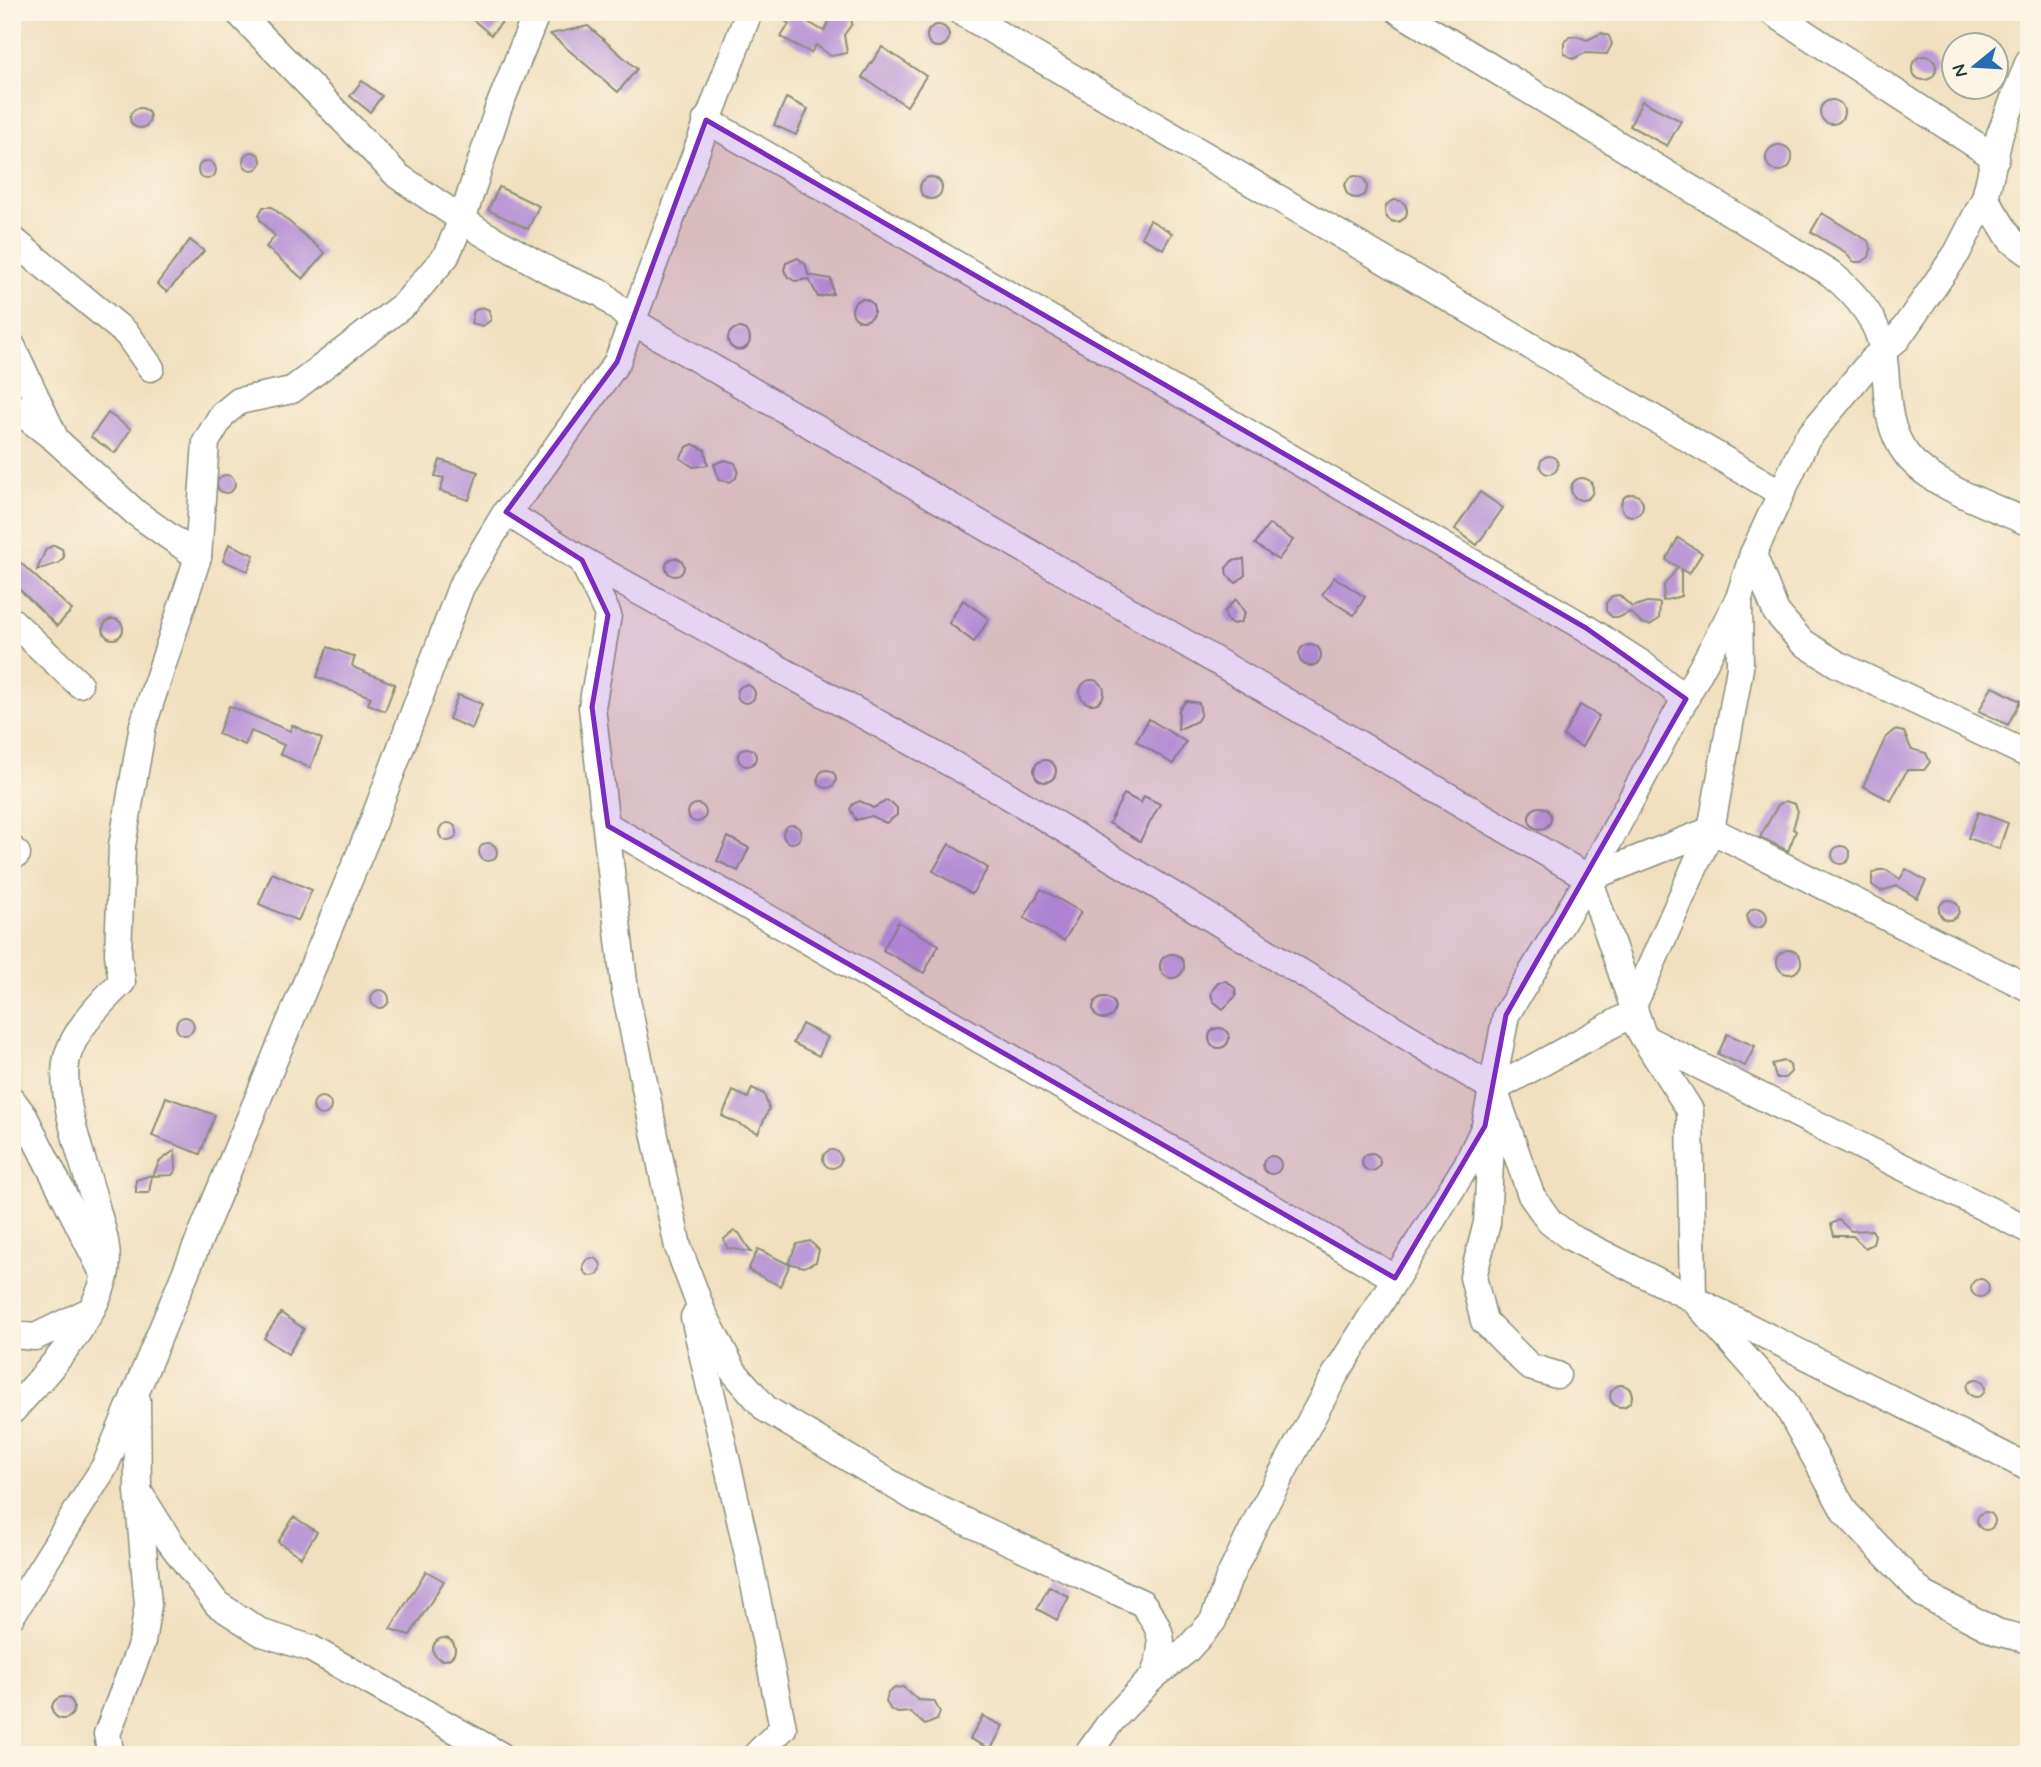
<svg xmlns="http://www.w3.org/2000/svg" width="2041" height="1767" font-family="Mynerve,sans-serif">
  <rect width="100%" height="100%" fill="#fcf5e5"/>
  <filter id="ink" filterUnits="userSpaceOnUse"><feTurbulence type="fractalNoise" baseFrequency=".0143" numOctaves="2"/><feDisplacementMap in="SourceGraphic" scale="14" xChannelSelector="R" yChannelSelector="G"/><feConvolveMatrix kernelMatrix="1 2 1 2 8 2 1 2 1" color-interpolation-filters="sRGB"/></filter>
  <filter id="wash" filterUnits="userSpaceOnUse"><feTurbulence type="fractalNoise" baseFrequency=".00686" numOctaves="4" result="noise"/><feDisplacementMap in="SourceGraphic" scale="28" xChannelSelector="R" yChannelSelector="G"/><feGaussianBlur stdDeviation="1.57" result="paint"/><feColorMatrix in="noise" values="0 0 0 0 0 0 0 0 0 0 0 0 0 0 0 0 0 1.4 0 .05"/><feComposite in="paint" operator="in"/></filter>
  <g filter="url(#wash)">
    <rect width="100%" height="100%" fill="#f0e0bf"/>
    <g id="blocks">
      <g fill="#bb9ad7">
        <path d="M464,12H490L502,22L491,35Z"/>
        <path d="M790,12L824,31L833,12H851L852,24L844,35L847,53L831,56L816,45L811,53L781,37L789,24L784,20Z"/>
        <circle cx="938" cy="36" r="11"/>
        <path d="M588,26L637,69L618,92L550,34Z"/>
        <path d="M1602,33L1609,36L1612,44L1607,54L1585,53L1573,59L1564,53V42L1569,37L1576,36L1587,40Z"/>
        <path d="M882,47L926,76L907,106L862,77Z"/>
        <circle cx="1924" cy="68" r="12"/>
        <path d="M362,81L382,96L370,112L350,96Z"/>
        <path d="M786,98L808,109L796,135L774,125Z"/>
        <circle cx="1832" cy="112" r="12"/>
        <path d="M1642,101L1681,121L1667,146L1630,126Z"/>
        <circle cx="140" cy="118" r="10"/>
        <circle cx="1779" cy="158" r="13"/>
        <circle cx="252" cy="161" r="9"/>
        <circle cx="207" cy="170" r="9"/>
        <circle cx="1356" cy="187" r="11"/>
        <circle cx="931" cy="188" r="11"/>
        <path d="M499,187L539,206L528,229L488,210Z"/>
        <circle cx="1396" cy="211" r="11"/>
        <path d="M263,207H272L325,253L303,279L266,247L275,236L260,220L259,215Z"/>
        <path d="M1822,213L1868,241L1871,249L1869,257L1862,262H1853L1845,252L1811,232Z"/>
        <path d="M1150,220L1172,233L1163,249L1141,237Z"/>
        <path d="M190,240L204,251L167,292L157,284Z"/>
        <path d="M798,258L806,265L808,275L831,279L833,294L818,297L809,279L795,281L788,277L784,270L786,263Z"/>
        <circle cx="863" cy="310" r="11"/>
        <path d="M482,307L489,310L491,320L483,326L471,323L474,311Z"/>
        <circle cx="739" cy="339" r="11"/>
        <path d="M108,413L131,429L115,453L91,437Z"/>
        <path d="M693,444L705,450L708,465L693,467L680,458L687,447Z"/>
        <circle cx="1549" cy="465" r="9"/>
        <path d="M440,460L478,472L469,500L440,491L444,478L435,476Z"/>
        <path d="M725,460L735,463L738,470L736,478L730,482L719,480L714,464Z"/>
        <circle cx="226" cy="484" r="9"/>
        <circle cx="1582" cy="489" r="11"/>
        <path d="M1480,492L1503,508L1477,545L1455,529Z"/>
        <circle cx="1632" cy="505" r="11"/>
        <path d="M1269,524L1293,540L1278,560L1255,544Z"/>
        <path d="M1678,538L1702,553L1689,574L1681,569V596L1663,601L1664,585L1678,567L1666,560Z"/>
        <path d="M229,544L254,555L248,571L223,561Z"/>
        <path d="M54,545L62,549L64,557L59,563L37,570L46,549Z"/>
        <path d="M12,555L72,610L57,626L12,582Z"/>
        <circle cx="675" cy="567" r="9"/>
        <path d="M1244,559L1245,575L1236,583L1227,575L1226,568L1232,561Z"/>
        <path d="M1334,577L1365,597L1354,615L1322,595Z"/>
        <path d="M1619,595L1632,607L1647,602L1660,603L1659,619L1650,625L1642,623L1630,612L1620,617H1612L1606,611V603L1612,596Z"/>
        <path d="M1236,599L1245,613L1241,622L1234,624L1228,622L1224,612Z"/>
        <path d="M963,600L989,619L974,642L949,623Z"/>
        <circle cx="113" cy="629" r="10"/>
        <circle cx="1310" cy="655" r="11"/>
        <path d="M328,647L355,657L352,665L355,668L395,684L385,711L368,704L371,697L317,677Z"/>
        <circle cx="1092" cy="692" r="12"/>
        <circle cx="746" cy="694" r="9"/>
        <path d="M1992,686L2020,701L2008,725L1979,711Z"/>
        <path d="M458,695L482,704L472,729L449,719Z"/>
        <path d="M1186,701L1199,703L1201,714L1197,721L1178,730L1179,709Z"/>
        <path d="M1580,705L1599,716L1582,747L1563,736Z"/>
        <path d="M229,706L290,731L292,725L322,739L310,768L280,754L284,745L251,731L245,745L218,734Z"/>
        <path d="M1149,719L1186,742L1173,764L1136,741Z"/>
        <path d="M1894,730L1904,732L1911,749L1926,753L1930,762L1924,770H1907L1891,801L1863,786L1886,737Z"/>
        <circle cx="747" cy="757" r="9"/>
        <circle cx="1045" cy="771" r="11"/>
        <circle cx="827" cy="779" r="9"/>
        <path d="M1124,794L1141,803L1144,796L1160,804L1140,841L1109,823Z"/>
        <path d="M860,801L873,808L886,801L892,803L897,808V815L886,823L872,816L856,820L850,809L853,804Z"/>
        <path d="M1785,801L1795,804L1798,811L1793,829L1796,831L1788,851L1760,837L1778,805Z"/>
        <circle cx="697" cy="813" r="9"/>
        <circle cx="1540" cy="818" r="11"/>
        <path d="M1978,812L2008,823L1999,849L1968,838Z"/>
        <circle cx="448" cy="832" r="9"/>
        <circle cx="792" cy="834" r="9"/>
        <path d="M728,837L749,848L738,871L717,861Z"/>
        <circle cx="488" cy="852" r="9"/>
        <path d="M949,844L988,868L972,894L933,871Z"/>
        <circle cx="1841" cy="855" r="9"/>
        <path d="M1906,869L1926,881L1917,898L1897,886L1881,891L1872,885V874L1878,870H1886L1900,879Z"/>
        <path d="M272,873L312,890L298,921L259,904Z"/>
        <path d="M1041,889L1081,912L1064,941L1024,918Z"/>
        <circle cx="1949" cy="910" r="10"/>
        <circle cx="1757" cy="918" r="10"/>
        <path d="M898,922L939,945L924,973L883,950Z"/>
        <circle cx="1789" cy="962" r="12"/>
        <circle cx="1172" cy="966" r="12"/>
        <path d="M1226,981L1235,988L1236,996L1223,1009L1213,1001L1211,993L1218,982Z"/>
        <circle cx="380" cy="999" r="9"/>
        <circle cx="1104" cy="1008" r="11"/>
        <circle cx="185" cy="1026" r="9"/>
        <path d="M802,1024L828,1037L819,1056L793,1043Z"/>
        <circle cx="1219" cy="1038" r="10"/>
        <path d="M1727,1034L1755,1046L1745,1066L1718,1054Z"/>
        <path d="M1784,1061L1790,1065L1791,1072L1785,1078H1776L1772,1064Z"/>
        <path d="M752,1088L764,1094L769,1109L758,1133L722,1116L733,1091L748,1098Z"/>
        <circle cx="322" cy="1106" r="9"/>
        <path d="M166,1097L215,1115L200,1154L152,1136Z"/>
        <circle cx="832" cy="1159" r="9"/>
        <path d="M175,1150L176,1170L172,1175L153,1176L159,1162Z"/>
        <circle cx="1371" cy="1162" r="9"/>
        <circle cx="1272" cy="1165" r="9"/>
        <path d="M152,1175L149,1193H136V1180Z"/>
        <path d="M1839,1220L1851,1231L1872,1230L1875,1235L1873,1244L1865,1248L1853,1236H1834L1831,1224Z"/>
        <path d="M734,1231L739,1233L751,1252L727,1248L724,1239Z"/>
        <path d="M810,1241L819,1250L816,1262L804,1267L788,1263L797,1244Z"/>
        <path d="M758,1249L790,1265L780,1286L748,1270Z"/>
        <circle cx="592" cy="1267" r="9"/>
        <circle cx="1980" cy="1288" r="9"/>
        <path d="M281,1313L304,1329L288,1354L264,1338Z"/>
        <circle cx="1976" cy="1388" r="9"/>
        <circle cx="1621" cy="1396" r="11"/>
        <circle cx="1986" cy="1521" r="9"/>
        <path d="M294,1517L317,1532L301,1557L278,1542Z"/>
        <path d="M426,1571L444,1581L410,1635L390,1629Z"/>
        <path d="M1049,1586L1069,1597L1057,1620L1037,1609Z"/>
        <circle cx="444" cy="1649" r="11"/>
        <path d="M903,1687L918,1700L934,1701L940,1712L937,1720L925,1725L910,1712L898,1713L891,1710L886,1702L888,1693L895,1688Z"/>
        <circle cx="63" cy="1708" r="11"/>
        <path d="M983,1716L1003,1726L991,1749L970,1739Z"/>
      </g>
    </g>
  </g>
  <g filter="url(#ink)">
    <use href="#blocks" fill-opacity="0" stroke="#888e7a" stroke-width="2"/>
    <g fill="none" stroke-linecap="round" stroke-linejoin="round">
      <g stroke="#888e7a" stroke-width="29">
        <g id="minor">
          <path d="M238,12L398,176L479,231L555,274L603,294L632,321L1589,878L1644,1038L1690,1110L1693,1299L1784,1401L1845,1512L1923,1594L1997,1632L2029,1640"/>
          <path d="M961,12L1781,493"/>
          <path d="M1400,12L1830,273C1855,293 1878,319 1883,352C1889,388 1883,424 1907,455C1932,487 1993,506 2029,523"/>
          <path d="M1772,12L1996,158"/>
          <path d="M706,120L1586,628L1642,664L1686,699"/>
          <path d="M1985,198L2011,240L2029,253"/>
          <path d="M12,239L127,334L151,368"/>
          <path d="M12,346L56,440L136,513L198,557"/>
          <path d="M12,406L55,439"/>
          <path d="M506,512L582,560L999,790L1494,1089L1531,1195L1550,1222L1570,1237L2029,1468"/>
          <path d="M1753,554L1776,612L1801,641L1837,664L2029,755"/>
          <path d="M582,560L608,615L592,707L625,991L678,1247L702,1311L734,1372L766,1409L917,1499L1142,1603C1164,1631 1166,1645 1153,1677"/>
          <path d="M1739,599L1740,668L1711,830L1634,1004L1635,1022L1644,1038L2029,1230"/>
          <path d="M12,621L79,684"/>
          <path d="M608,826L1395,1278"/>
          <path d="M12,849L17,854"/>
          <path d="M1589,878L1711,830L2029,988"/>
          <path d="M1494,1089L1635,1012"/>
          <path d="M12,1100L24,1116L101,1269"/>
          <path d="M1492,1122L1487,1223L1473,1277L1484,1321L1530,1367L1557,1375"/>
          <path d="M694,1317L749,1559L783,1728L756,1755"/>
          <path d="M12,1335L35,1337L85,1313"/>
          <path d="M12,1411C45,1375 93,1324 105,1276C110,1255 104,1234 98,1214C88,1172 60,1105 66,1063C70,1034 102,1001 122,982L118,954L122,846L143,725L198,557L206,442L222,415L239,401L292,390L406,303L446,256L462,220L498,109L537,12"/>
          <path d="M138,1491L170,1542L217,1604L262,1633L310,1648L500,1755"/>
          <path d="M12,1615L105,1466L371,827L461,587L506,512L526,490L617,362L749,12"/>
          <path d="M111,1755L107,1734L142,1642L148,1605L138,1491L137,1400"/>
          <path d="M1087,1755L1112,1720L1153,1677L1186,1651L1213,1621L1229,1578L1258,1518L1335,1375L1466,1166L1485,1126L1506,1015L1589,878L1739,598L1753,554L1806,440L1872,360L1897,339L1957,253L1985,198L2000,134L2029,61"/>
        </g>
      </g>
      <use href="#minor" stroke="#fff" stroke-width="26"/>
    </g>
  </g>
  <path fill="#7b2cbf" fill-opacity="0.2" stroke="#7b2cbf" stroke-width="5" stroke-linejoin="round" d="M706,120L1586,628L1686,699L1506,1015L1485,1126L1395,1278L608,826L592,707L608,615L582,560L506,512L617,362Z"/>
  <rect width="2041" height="1767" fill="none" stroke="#fcf5e5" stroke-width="42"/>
  <g transform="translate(1975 66) rotate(252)"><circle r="33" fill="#fcf5e5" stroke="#a4ab9e" stroke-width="2"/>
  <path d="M0-5L12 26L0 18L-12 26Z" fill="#1f6fb2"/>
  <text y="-10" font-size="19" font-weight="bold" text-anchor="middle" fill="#1f3d34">N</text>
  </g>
</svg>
